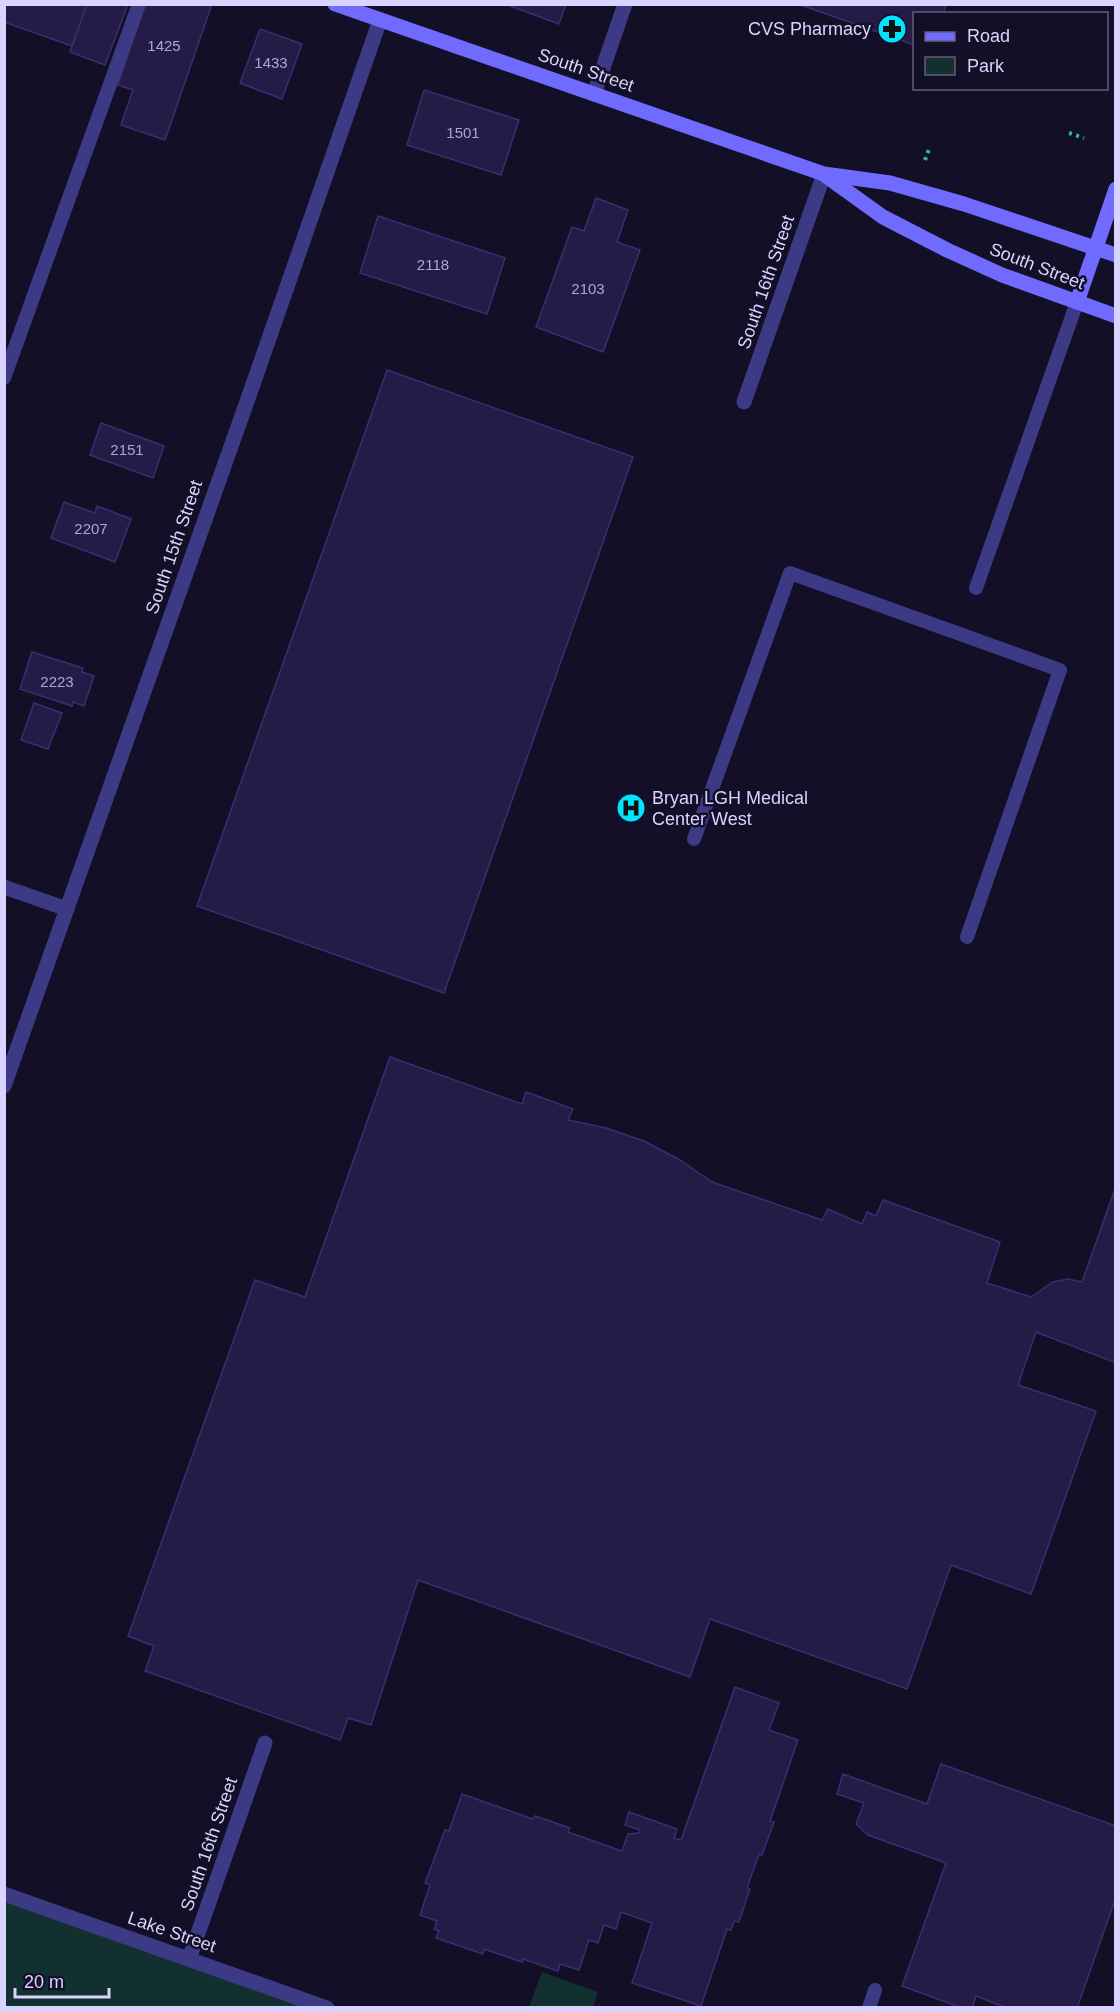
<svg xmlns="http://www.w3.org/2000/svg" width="1120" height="2012" font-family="Helvetica,sans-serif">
  <rect width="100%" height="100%" fill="#130f26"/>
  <g fill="#12302f">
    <path d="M5,1894L327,2008H5Z"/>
    <path d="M542,1972L598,1992L593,2007H529Z"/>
  </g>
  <g fill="#241b47" stroke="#3b2d73" stroke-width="1.5">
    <path d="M4,4H85L87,5L72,46L4,22Z"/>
    <path d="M128,4L105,65L70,52L87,4Z"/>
    <path d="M145,4H204L211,7L165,140L121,125L133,90L118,85Z"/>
    <path d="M505,4H566L559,24Z"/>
    <path d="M798,4H946L943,14H914V45Z"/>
    <path d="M260,29L302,44L282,99L240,83Z"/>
    <path d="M424,90L519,120L501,175L407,145Z"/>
    <path d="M596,198L628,210L617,242L640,250L603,352L536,327L572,227L584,231Z"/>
    <path d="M378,216L505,258L487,314L360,273Z"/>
    <path d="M387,370L633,457L444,993L197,906Z"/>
    <path d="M101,423L164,446L153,478L90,455Z"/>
    <path d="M64,502L95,513L97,506L131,519L115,562L51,538Z"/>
    <path d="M32,652L83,668L82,672L94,676L84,706L73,702L72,706L20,689Z"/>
    <path d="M34,703L62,713L48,749L21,740Z"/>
    <path d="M390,1057L522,1104L526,1092L573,1109L568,1120L606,1128L644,1141L680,1160L712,1182L822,1220L828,1209L862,1224L867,1212L876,1216L883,1200L1000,1242L987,1283L1031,1297L1053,1282L1068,1279L1082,1282L1116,1186V1363L1036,1332L1018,1385L1096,1411L1031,1594L951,1565L907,1689L710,1619L690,1677L418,1580L371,1725L348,1718L340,1740L145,1671L154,1646L128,1636L255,1280L305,1297Z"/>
    <path d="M735,1687L779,1703L769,1730L798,1740L770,1821L774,1822L762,1855L759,1854L747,1888L750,1889L739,1922L734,1921L731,1930L727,1929L701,2006L632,1983L652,1923L621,1912L616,1929L604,1925L598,1943L589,1940L579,1970L560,1964L558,1971L523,1959L522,1962L484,1949L483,1954L436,1938L439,1931L434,1929L437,1921L420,1915L430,1885L425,1883L445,1830L449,1831L462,1794L533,1819L535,1816L570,1828L568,1832L622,1851L628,1834L639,1833L640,1830L625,1825L629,1812L677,1829L674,1838L681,1840Z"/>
    <path d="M941,1764L1116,1826V1897L1077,2008H1007L976,1996L972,2008H962L902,1986L946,1863L868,1835L856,1824L864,1803L837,1794L843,1774L927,1804Z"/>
  </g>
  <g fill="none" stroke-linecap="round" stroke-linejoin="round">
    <g stroke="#2fb8b0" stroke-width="4" stroke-dasharray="3 4.5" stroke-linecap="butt">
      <path d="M1069,133L1084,138"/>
      <path d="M925,160L929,149"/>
    </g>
    <g stroke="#3d3a85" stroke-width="14">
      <path d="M4,378L139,4"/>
      <path d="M976,588L1077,302"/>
      <path d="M694,839L790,573L1060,670L967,937"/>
      <path d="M869,2008L875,1990"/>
    </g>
    <g stroke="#3d3a85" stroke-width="15">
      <path d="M594,94L625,4"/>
      <path d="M744,402L824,174"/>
      <path d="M4,887L67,909"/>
      <path d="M4,1086L250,393L380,20"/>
      <path d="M4,1894L327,2008"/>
      <path d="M189,1959L265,1743"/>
    </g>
    <g stroke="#6f6bff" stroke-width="15">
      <path d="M335,4L824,174L890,183L964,204L1116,255"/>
      <path d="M826,176L883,217L947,250L1002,275L1116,316"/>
      <path d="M1077,302L1116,189"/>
    </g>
  </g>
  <defs>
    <g id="pharmacy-disc" transform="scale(1.5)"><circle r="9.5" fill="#00e5ff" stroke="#130f26"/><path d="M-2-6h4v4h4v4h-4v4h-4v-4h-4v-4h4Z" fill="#111"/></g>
    <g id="hospital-disc" transform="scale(1.5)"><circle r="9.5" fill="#00e5ff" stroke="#130f26"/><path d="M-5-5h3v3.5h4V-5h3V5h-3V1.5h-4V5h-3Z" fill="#111"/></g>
  </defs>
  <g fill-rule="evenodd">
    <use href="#pharmacy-disc" x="892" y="29"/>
    <use href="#hospital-disc" x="631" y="808"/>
  </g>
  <g text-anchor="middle" stroke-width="5" stroke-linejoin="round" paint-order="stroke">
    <g font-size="15" fill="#aca6d1">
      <text x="164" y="51">1425</text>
      <text x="271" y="68">1433</text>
      <text x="463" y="138">1501</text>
      <text x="433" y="270">2118</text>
      <text x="588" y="294">2103</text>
      <text x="127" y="455">2151</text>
      <text x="91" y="534">2207</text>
      <text x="57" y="687">2223</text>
    </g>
    <g font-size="18" fill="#d9d4ff" stroke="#130f26" text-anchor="end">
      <text x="871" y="35">CVS Pharmacy</text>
      <text x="652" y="804" text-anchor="start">Bryan LGH Medical<tspan x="652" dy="21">Center West</tspan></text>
    </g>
    <g font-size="18" fill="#d9d4ff" stroke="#130f26">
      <text transform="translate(586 70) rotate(19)" y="6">South Street</text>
      <text transform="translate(1037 266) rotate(21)" y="6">South Street</text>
      <text transform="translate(766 282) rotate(-71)" y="6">South 16th Street</text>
      <text transform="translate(174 547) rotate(-71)" y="6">South 15th Street</text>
      <text transform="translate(209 1844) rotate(-71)" y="6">South 16th Street</text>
      <text transform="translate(172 1932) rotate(19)" y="6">Lake Street</text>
    </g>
  </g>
  <rect width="1120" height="2012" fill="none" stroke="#d9d4ff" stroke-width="12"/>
  <rect x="913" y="12" width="195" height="78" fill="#130f26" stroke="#625e7d" stroke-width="1.5"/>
  <rect x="925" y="32" width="30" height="9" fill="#6f6bff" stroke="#625e7d" stroke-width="1.5"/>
  <text x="967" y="42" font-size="18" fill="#d9d4ff">Road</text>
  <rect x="925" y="57" width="30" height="18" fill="#12302f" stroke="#625e7d" stroke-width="1.5"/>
  <text x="967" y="72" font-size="18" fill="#d9d4ff">Park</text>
  <path d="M15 1988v9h94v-9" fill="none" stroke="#d9d4ff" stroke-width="3"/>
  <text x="24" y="1988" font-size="18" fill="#d9d4ff" stroke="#130f26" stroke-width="4.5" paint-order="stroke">20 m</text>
</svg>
